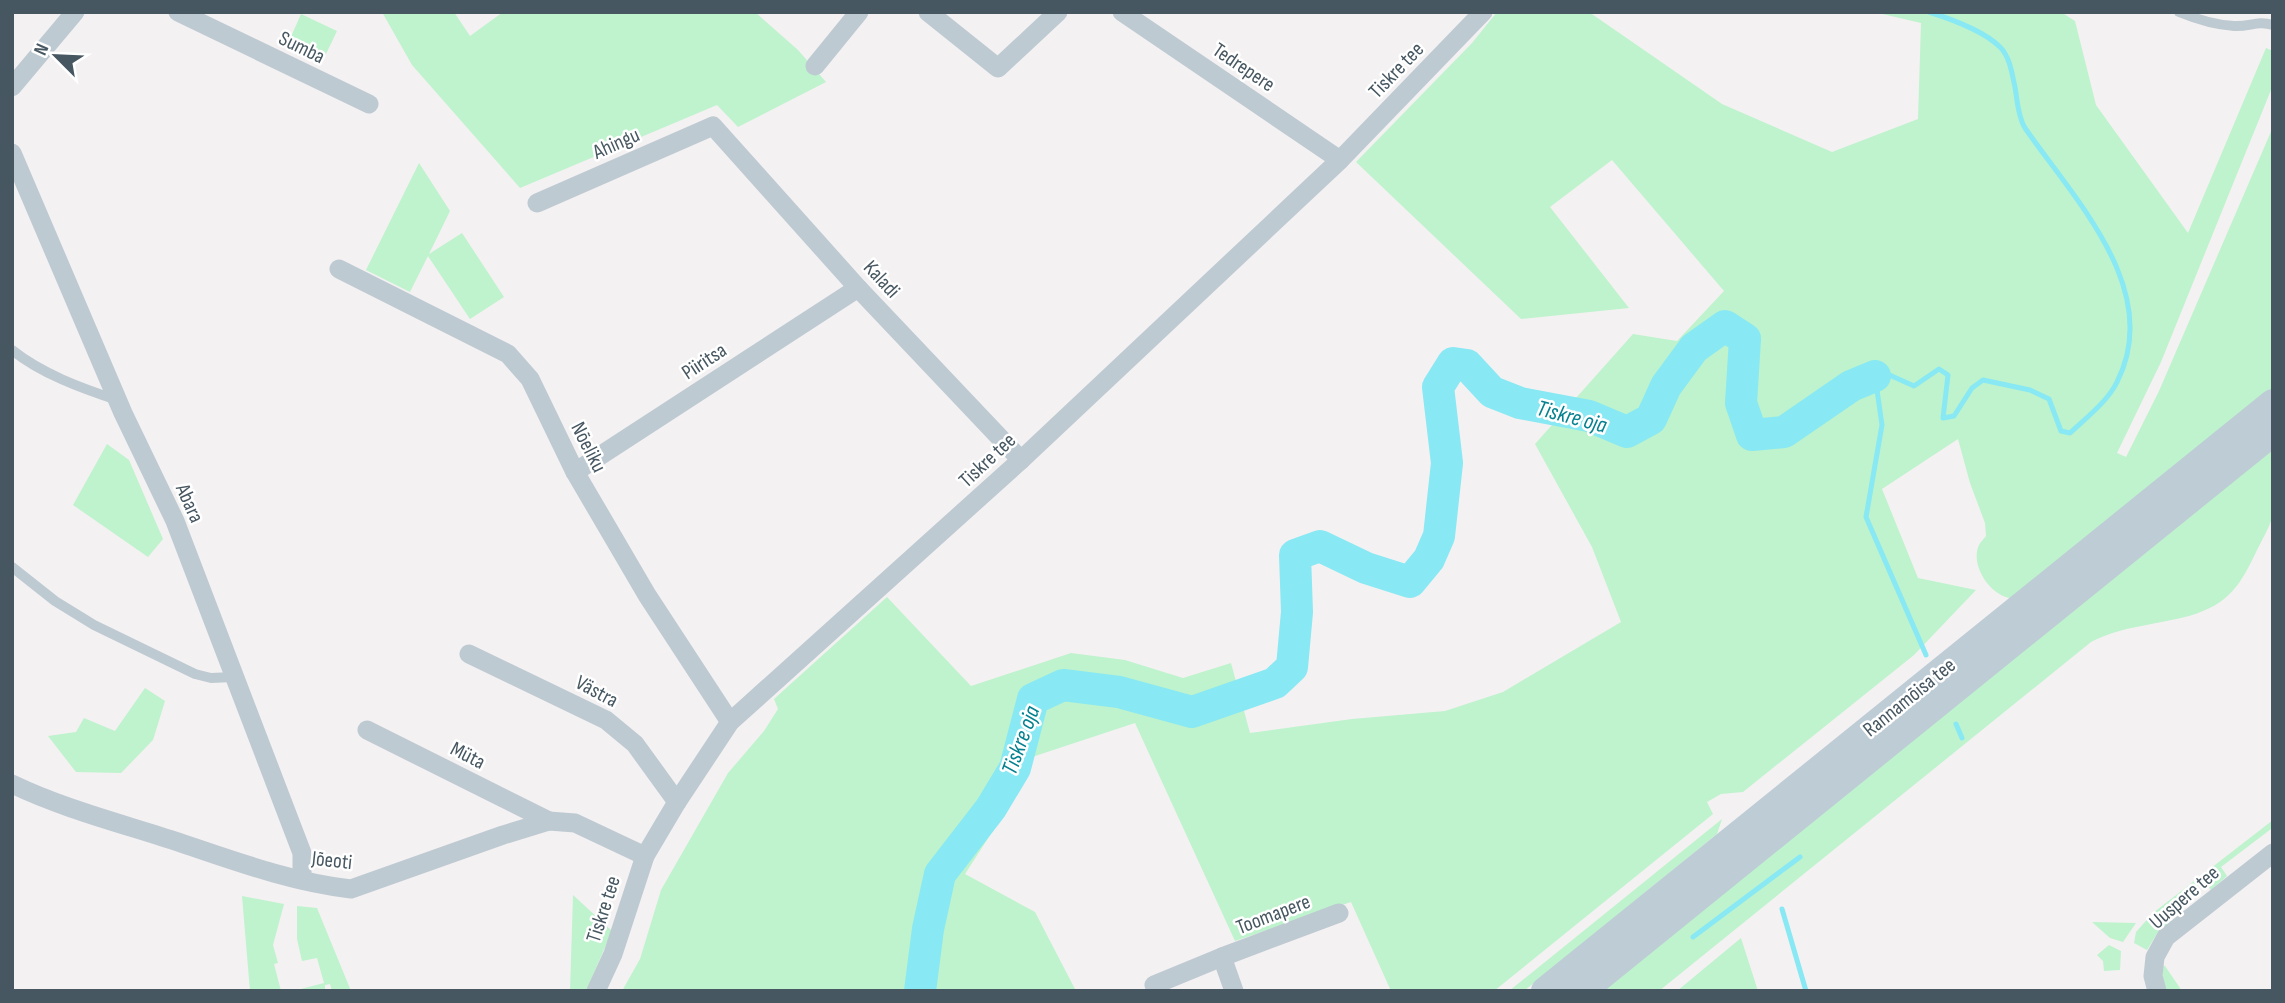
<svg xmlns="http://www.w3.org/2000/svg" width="2285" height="1003" font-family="'Sofia Sans Condensed',sans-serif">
  <rect width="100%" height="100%" fill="#f4f1f2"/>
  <g fill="#bef3cd">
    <path d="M382,12H454L470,36L503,12H755L798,50L826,82L738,127L717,105L520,188L412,65Z"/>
    <path d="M1497,12H1589L1722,104L1832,152L1918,119L1921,23L1874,12H2061L2075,21L2096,105L2188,233L2266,48L2273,51V85L2161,362L2117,453L2126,457L2159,391L2273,127V390L2015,598C1993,600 1969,566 1979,545C1981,541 1984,539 1986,536L1985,523L1970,483L1958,439L1882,489L1918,578L1976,590L1914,655L1743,792L1721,794L1707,802L1713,814L1494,991H1391L1351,902L1235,941L1135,723L1032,757L1027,778L965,874L1035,912L1076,991H909L906,988L905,991H622L640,959L661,890L728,773L764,731L778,709L774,699L887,597L971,686L1071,653L1125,660L1183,678L1231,663L1250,733L1352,719L1445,711L1503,692L1621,622L1592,547L1535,444L1633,334L1677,341L1724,291L1612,160L1550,207L1629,308L1521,319L1356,162L1472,43Z"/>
    <path d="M301,14L337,31L325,56L290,39Z"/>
    <path d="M419,163L450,211L429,254L462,233L504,297L470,319L428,256L410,292L366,270Z"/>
    <path d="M107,444L129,460L163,539L148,557L73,505Z"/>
    <path d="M2273,449C2273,466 2277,503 2272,518C2269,528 2263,538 2258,548C2241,584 2230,604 2189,616C2156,625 2121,626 2091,642L1659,991H1599Z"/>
    <path d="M145,688L165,701L153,740L121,773L76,772L48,736L76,732L84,718L115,731Z"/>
    <path d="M1722,819L1717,834L1524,991H1509Z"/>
    <path d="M2273,820V830L2271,829L2221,867L2227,876L2211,890L2204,881L2166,911L2172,921L2158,932L2147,950L2134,943L2136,932L2153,913Z"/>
    <path d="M573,895L612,931L586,991H570Z"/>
    <path d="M242,896L284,904L273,945L278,963L274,964L281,991H250Z"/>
    <path d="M297,906L317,908L351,991H332L330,984L325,985V989L293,991L324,983L317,958L302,961L297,939Z"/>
    <path d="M2092,922L2136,923L2123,942L2110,938Z"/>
    <path d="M1741,938L1758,991H1677Z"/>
    <path d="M2109,945L2121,951L2120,970L2104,971L2103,961L2097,955Z"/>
    <path d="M2162,965L2165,966L2182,991H2166L2163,984Z"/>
  </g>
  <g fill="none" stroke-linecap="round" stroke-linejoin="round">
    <g stroke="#88e8f3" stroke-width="5">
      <path d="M1926,655L1866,517L1882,425L1875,376L1885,373L1914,386L1939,369L1948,375L1943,418L1954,416L1972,388L1983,380L2030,390L2049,399L2061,431L2070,433C2086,418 2108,401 2117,382C2164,290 2074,199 2025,128C2018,117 2017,99 2015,87C2012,74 2010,57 2000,47C1984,31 1951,19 1929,12"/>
      <path d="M1956,724L1962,738"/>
      <path d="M1782,909L1806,991"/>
      <path d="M1693,937L1800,857"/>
    </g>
    <path stroke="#88e8f3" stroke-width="32" d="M920,991L928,929L940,874L991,808L1015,768L1033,699L1063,685L1119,692L1192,712L1275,683L1292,667L1297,612L1295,555L1320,546L1366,568L1410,582L1429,559L1439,536L1447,463L1438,387L1453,363L1467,365L1492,392L1520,403L1589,416L1627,432L1651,419L1666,386L1694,348L1725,326L1745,339L1741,403L1752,435L1784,432L1851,386L1875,376"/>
    <g stroke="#becad2" stroke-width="10">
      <path d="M2179,12C2196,19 2216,25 2234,26C2250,27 2257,20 2273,25"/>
      <path d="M12,350C42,374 81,388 117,400"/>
      <path d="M12,567L55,601L94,625L195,674L211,678L233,677"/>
    </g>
    <g stroke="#becad2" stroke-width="19">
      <path d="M178,12L369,104"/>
      <path d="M928,12L998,68L1058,12"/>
      <path d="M1122,12L1340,160"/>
      <path d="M815,66L859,12"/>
      <path d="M12,87L75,12"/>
      <path d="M12,153L123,413L175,521L302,853V880"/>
      <path d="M537,203L713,126L858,288L1021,460"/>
      <path d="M339,269L508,354L530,379L575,472L647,595L730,722"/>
      <path d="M575,472L858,288"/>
      <path d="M469,654L606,720L635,744L677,802"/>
      <path d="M367,730L549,821"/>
      <path d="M12,784C64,809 120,823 175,841C232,860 290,882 351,889L503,835L549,821L575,823L645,856"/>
      <path d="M1222,957L1339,913"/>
      <path d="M1154,985L1222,957L1234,991"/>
      <path d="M596,991L613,954L645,856L677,802L730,722L1021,460L1340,160L1483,12"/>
      <path d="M2157,991L2153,976L2155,957L2166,937L2273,853"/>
    </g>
    <g stroke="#beccd6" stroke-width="28">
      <path d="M1545,991L2273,403"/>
      <path d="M1582,991L2273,432"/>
    </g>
  </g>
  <g text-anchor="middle" stroke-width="5" stroke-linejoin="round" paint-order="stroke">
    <g font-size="21" fill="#475761" stroke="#fff">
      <text transform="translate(302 47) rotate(26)" y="7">Sumba</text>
      <text transform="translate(1244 67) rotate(34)" y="7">Tedrepere</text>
      <text transform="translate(1396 70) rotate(-46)" y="7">Tiskre tee</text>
      <text transform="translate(616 143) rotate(-24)" y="7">Ahingu</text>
      <text transform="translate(882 279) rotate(47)" y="7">Kaladi</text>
      <text transform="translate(704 361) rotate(-33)" y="7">Piiritsa</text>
      <text transform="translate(589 447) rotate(63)" y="7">Nõeliku</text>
      <text transform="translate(987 460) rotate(-43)" y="7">Tiskre tee</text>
      <text transform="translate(190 503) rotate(66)" y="7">Abara</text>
      <text transform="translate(597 691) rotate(28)" y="7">Västra</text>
      <text transform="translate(1909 697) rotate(-39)" y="7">Rannamõisa tee</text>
      <text transform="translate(468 755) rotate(27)" y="7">Müta</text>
      <text transform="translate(332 860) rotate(6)" y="7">Jõeoti</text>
      <text transform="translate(2184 897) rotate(-41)" y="7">Uuspere tee</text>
      <text transform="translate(603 909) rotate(-72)" y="7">Tiskre tee</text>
      <text transform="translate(1273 914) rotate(-21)" y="7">Toomapere</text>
    </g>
    <g font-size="23" font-style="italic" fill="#058190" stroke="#fff">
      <text transform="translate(1572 416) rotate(15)" y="8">Tiskre oja</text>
      <text transform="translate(1020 740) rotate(-70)" y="8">Tiskre oja</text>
    </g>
  </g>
  <rect width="2285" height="1003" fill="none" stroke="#475761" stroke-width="28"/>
  <g transform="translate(56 56) rotate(294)" stroke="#ffffff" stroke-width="5" paint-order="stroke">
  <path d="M0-5L12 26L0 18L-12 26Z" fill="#475761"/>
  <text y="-10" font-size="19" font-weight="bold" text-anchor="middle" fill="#475761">N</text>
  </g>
</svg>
